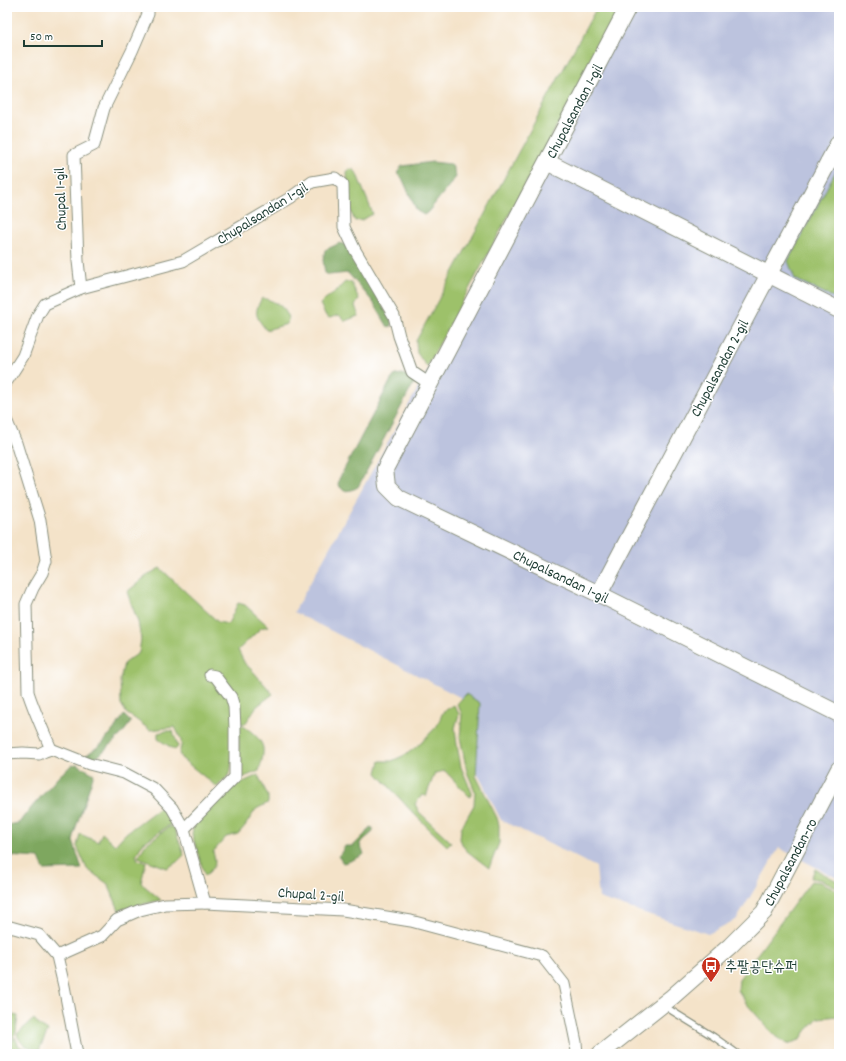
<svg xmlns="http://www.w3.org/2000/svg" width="846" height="1061" font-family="Dekko,'Poor Story',sans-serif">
  <rect width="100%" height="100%" fill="#fff"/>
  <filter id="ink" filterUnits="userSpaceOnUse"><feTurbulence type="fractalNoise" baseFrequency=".025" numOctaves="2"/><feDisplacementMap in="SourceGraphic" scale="8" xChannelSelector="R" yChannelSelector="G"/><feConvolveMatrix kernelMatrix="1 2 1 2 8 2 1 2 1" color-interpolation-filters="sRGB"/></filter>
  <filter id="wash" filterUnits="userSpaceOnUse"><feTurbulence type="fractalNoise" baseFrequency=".012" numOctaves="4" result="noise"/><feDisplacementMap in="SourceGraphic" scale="16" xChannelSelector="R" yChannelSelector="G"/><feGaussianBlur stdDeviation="0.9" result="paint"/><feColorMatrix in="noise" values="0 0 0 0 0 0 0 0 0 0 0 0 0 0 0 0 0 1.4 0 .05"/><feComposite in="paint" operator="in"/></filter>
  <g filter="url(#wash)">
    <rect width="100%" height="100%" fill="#f4e3c9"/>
    <path fill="#bcc3de" d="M629,7H839V879L779,848L737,919L708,934L599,898L596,867L501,820L475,768V705L351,641L294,612Z"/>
    <g fill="#9dc16b" stroke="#5e7f50">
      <path d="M597,7H621L427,367L417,353L416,341Z"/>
      <path d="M839,165V300L795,279L788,261Z"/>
      <path d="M349,169L354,170L356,172L373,214L362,220L355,221C347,208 348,188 347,172Z"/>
      <path d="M345,282H351L359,299L355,306L358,313V316L345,321L339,315L330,318L326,316L320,304L324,300L336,291Z"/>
      <path d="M262,298C273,300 292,309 287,324L266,330C256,316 253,314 262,298Z"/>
      <path d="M160,568L218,622L228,624L238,603L245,605L268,626L261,628L238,650L245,664L251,669L273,694L256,707L245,724L238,722L230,774L217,787L181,758L179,753C184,741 180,738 175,727L150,730L134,718L127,714L121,704L120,680L124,663L139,653L141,639L138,622L127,592L149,574Z"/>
      <path d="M466,694L480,703L476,776L497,818L499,825V843L489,868L467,851L463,846L460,839L461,828L474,805L475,791L467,772L460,737L462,714L457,704Z"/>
      <path d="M454,705L459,714L455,728L457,745L461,767L472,793L470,797L445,771L435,773L431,783L426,796L422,795L415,804L419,812L451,842L447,846L411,811L377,773L380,761H392L407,754L420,744L437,726L443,712Z"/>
      <path d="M239,724C248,728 262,739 263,748C264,755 261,764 259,771L239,779Z"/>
      <path d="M166,731H173L178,747L175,750L158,739V733Z"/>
      <path d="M258,775L268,796V803L256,809L245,826L238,834L226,837L213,852C217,866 215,866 205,876L192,834L194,824L237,782H243Z"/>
      <path d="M162,806L174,822L143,843L136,855L138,860L146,862L141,883L161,900L119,910L108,884L87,869L77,846L80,834L98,842L102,833L115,845L126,833Z"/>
      <path d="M169,827H174L184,855L177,862L167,868L138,857L146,844Z"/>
      <path d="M815,869L839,882V888L822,880L811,878Z"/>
      <path d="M811,881L821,882L839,891V1016L818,1018L806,1031L800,1040L787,1044L773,1034L746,1003L738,990L739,979Z"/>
      <path d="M7,1014L18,1016L16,1032L7,1047Z"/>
      <path d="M34,1019L40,1026L48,1031L39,1050C27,1047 21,1046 17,1034Z"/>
      <path d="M15,1037L19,1046L30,1051L43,1054H7V1051Z"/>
    </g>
    <g fill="#7ea75f" stroke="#4e724a">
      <path d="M432,162L451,164L454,170L456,177L428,212L424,215L417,211L402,178L397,173L402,166Z"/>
      <path d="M340,243L347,245L391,320L392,326L388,327L373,302L348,273L329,275L325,273L323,260L325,250Z"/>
      <path d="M402,374L409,376L415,381L358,487L352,490L344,491L338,485L339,479L391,380L395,375Z"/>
      <path d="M124,715L131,722L122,734L94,760L85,756L103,743L118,724Z"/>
      <path d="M77,764L94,774L76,827L73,841L82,869L44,870L39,858L7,856V825L19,823L24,816L59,776L72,765Z"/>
      <path d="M370,827L373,828V832L360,843V845L364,854L362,856C356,858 350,862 343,863L338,856L341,853L345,846H353L365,834Z"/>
    </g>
  </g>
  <g filter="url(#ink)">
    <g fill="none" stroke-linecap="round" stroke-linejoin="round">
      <g stroke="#8a907e" stroke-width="8">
        <path id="lane" d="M664,1006L714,1037L738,1054"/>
      </g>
      <g stroke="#8a907e" stroke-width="13">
        <g id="street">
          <path d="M81,288L78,261L74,155L94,145L104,108L132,51L148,14V7"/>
          <path d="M7,381L23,356L38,315L45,304L81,288L183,261L290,198L312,182L335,178L343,185L344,227L355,250L394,316L399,336L412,372L430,384"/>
          <path d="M7,422L16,443L40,520L46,561L42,573L33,588L26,604L28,692C34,711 43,730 51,749L45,751L39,754L23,753L7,754"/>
          <path d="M51,749L89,764L124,773L154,789L172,808L184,829L205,903L343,910L411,921L542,956L564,984L576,1042L577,1054"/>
          <path d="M184,829L235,777V728L234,707L231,697L215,676L210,675"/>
          <path d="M7,926L39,935L57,956L64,986L77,1054"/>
          <path d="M57,956L102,936L117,920L140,910L165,904L205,903"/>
        </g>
      </g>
      <g stroke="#8a907e" stroke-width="18">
        <g id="secondary">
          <path d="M628,7L385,469L387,486L399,498L599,594L839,714"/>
          <path d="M547,162L839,310"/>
          <path d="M599,594L839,142"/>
          <path d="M600,1054L672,997L730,946L764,912L839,769"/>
        </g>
      </g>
      <use href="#lane" stroke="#fff" stroke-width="5.5"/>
      <use href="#street" stroke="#fff" stroke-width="11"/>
      <use href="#secondary" stroke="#fff" stroke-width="16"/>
    </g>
  </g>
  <defs>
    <g id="bus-pin" transform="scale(1)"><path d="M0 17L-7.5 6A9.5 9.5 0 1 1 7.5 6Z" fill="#c8321e" stroke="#fff"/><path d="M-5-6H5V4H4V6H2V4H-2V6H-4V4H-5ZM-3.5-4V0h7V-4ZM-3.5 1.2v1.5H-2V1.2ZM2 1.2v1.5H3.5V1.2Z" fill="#fff"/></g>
  </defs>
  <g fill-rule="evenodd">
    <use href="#bus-pin" x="711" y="966"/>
  </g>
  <g text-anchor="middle" stroke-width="3" stroke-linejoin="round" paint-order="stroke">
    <g font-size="15" fill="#1f3d34" stroke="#fff">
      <text transform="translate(574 111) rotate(-62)" y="5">Chupalsandan 1-gil</text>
      <text transform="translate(60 199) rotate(-92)" y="5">Chupal 1-gil</text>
      <text transform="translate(262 213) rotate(-32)" y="5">Chupalsandan 1-gil</text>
      <text transform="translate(719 368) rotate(-62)" y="5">Chupalsandan 2-gil</text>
      <text transform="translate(561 576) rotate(26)" y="5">Chupalsandan 1-gil</text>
      <text transform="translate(790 862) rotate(-62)" y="5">Chupalsandan-ro</text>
      <text transform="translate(311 894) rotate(4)" y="5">Chupal 2-gil</text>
    </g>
    <g font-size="15" fill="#1f3d34" stroke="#fff" text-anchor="start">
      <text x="725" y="971">추팔공단슈퍼</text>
    </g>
  </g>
  <rect width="846" height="1061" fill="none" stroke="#fff" stroke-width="24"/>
  <path d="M24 40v6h78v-6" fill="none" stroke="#1f3d34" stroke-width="2"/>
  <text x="30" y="40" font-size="12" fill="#1f3d34" stroke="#ffffff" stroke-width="3" paint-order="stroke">50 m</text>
</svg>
